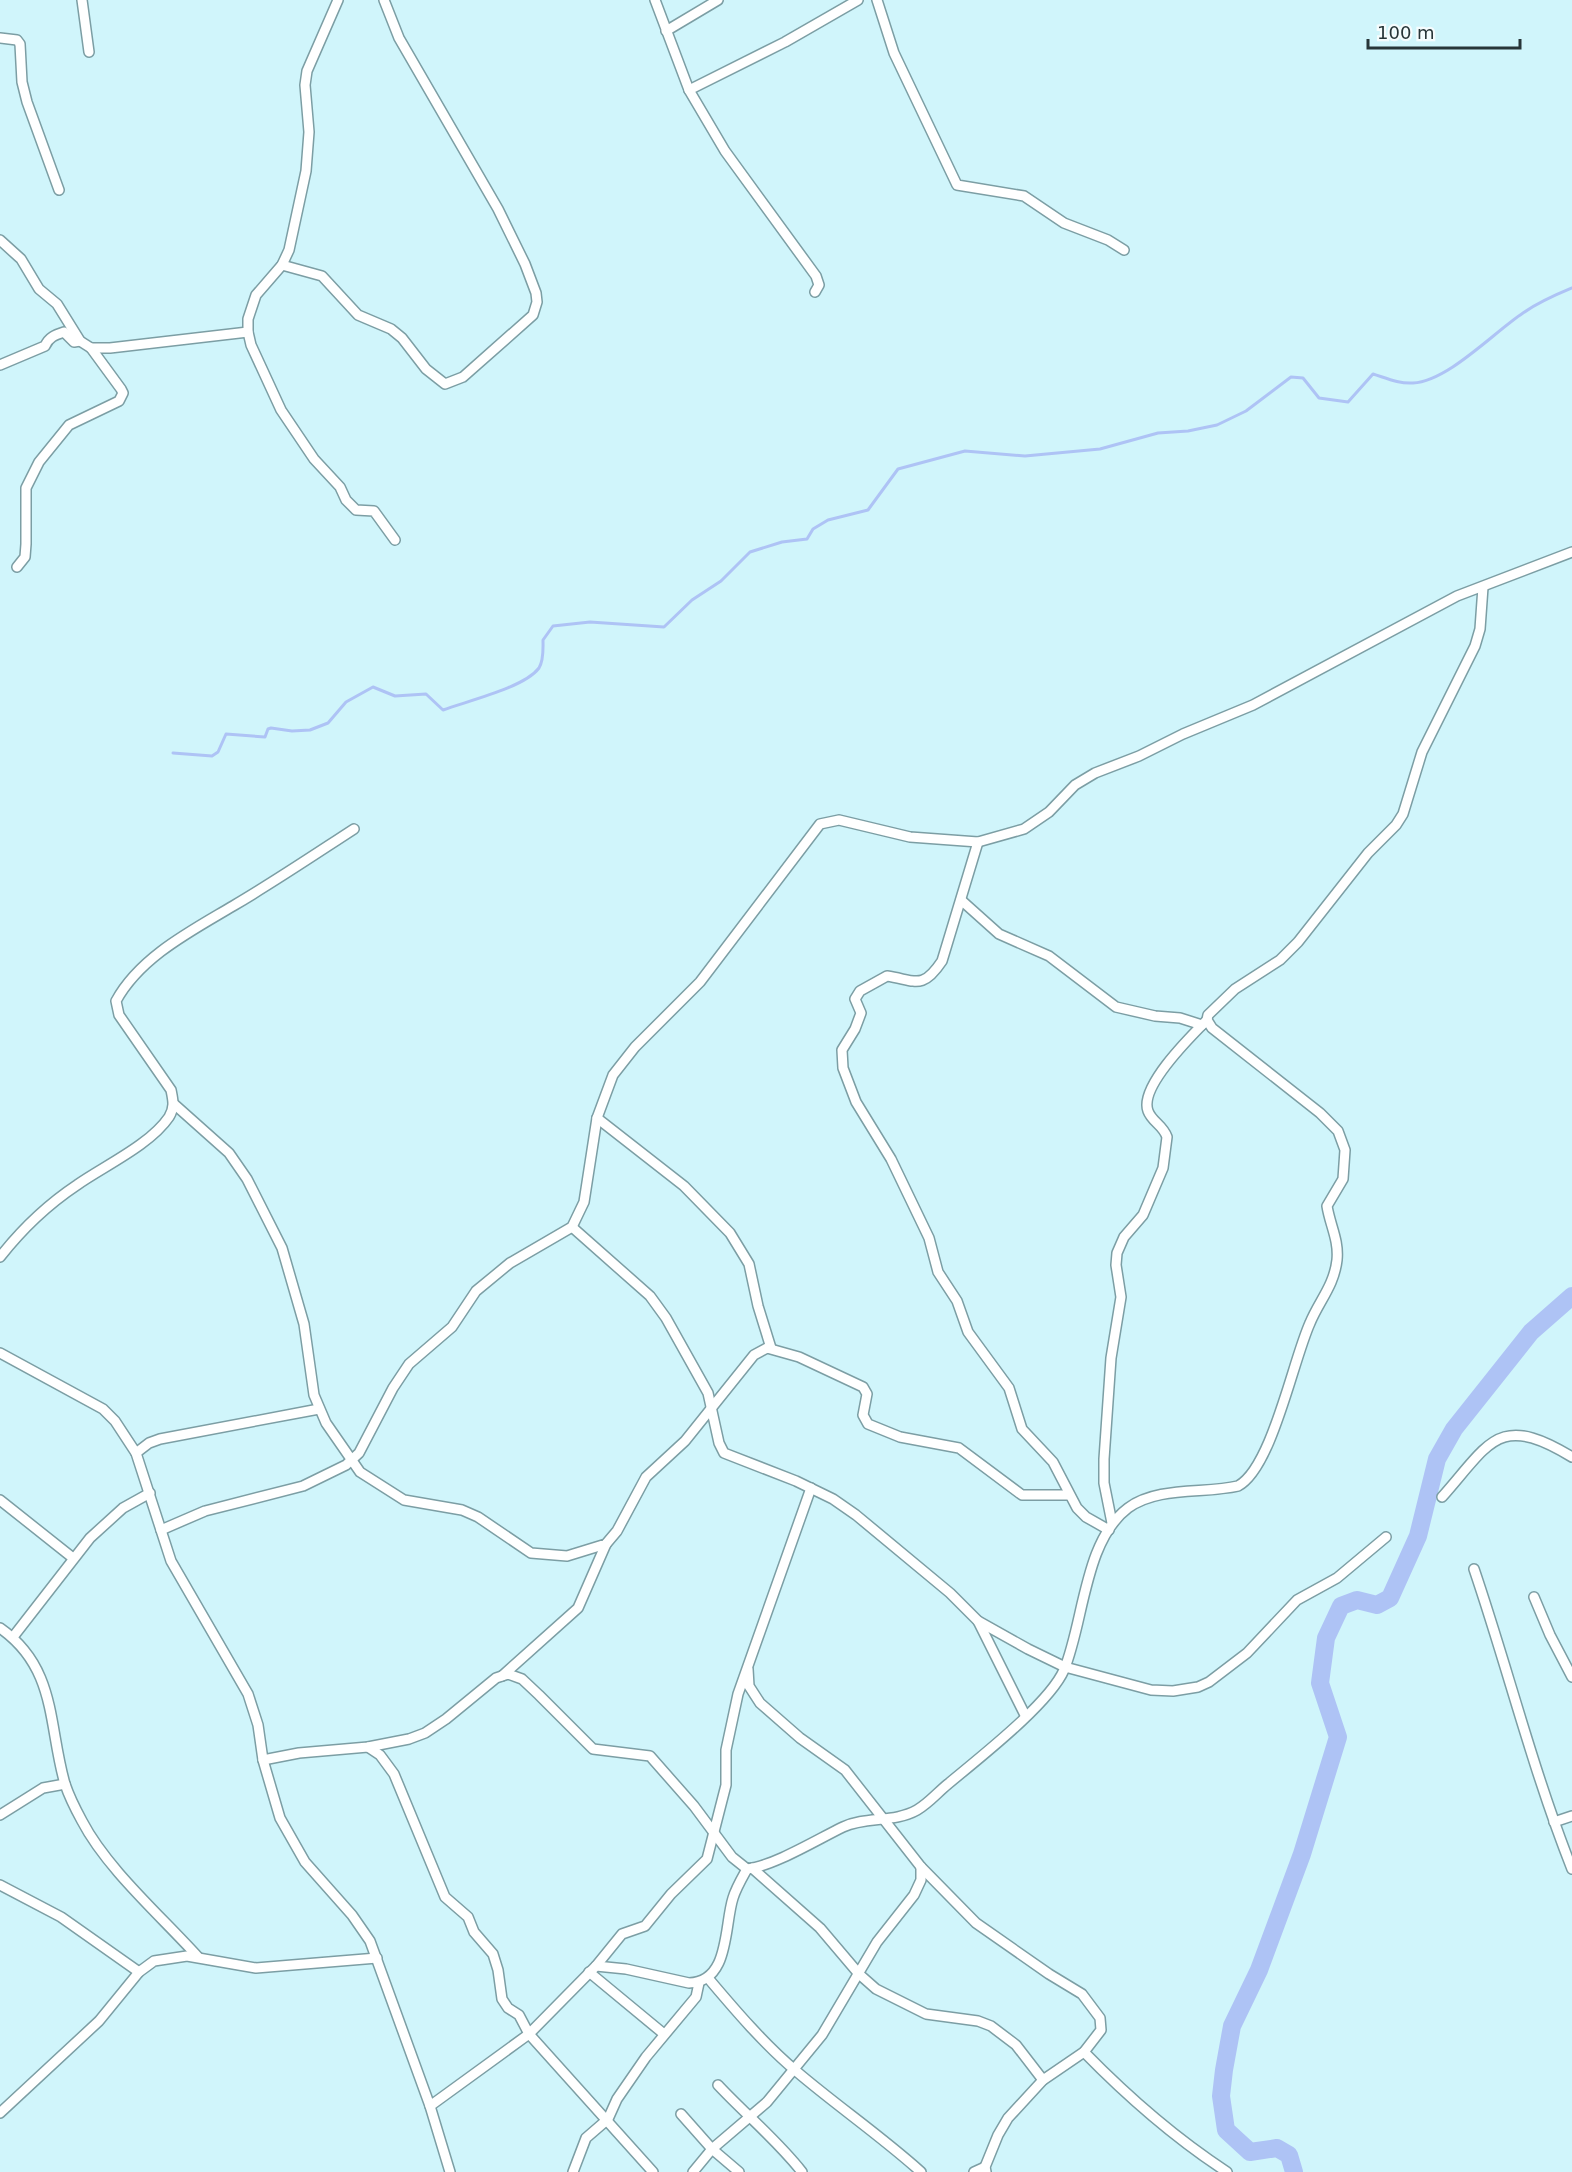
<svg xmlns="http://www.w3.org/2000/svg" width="1572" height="2172" font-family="'DejaVu Sans',sans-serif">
  <rect width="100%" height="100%" fill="#d0f5fb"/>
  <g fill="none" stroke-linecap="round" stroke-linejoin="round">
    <path stroke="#aec3f5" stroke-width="3" d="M173,753L212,756L218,752L226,734L265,737L268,729L271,728L292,731L310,730L328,723L346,702L373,687L395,696L426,694L443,710C467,701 524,688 539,668C544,660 543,648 543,640L553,626L590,622L664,627L692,600L721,581L750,552L782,542L807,539L813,529L828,520L868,510L898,469L965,451L1025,456L1100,449L1158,433L1188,431L1217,425L1246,411L1291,377L1303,378L1319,398L1348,402L1373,374C1386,378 1399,384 1413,383C1448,381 1493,333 1523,313C1539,302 1555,295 1572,288"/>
    <path stroke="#aec3f5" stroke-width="18" d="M1294,2172L1289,2155L1277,2148L1250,2152L1226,2130L1221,2096L1224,2070L1232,2026L1259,1970L1302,1854L1338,1737L1320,1683L1326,1638L1341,1606L1357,1600L1377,1605L1390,1598L1418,1536L1437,1459L1454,1429L1531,1332L1572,1296"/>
    <g stroke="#7c9ea4" stroke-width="12">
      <g id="minor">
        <path d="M82,0L89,52"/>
        <path d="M338,0L307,71L305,85L309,132L306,171L289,250L282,265L256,295L248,319V332L251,345L281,410L314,459L340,487L346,500L356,510L374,511L395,540"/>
        <path d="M655,0L689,90L725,151L816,276L819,285L815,292"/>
        <path d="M877,0L894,53L957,185L1024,196L1064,223L1108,240L1124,250"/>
        <path d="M666,31L718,0"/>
        <path d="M0,38L17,40L20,44L22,82L27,102L59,190"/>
        <path d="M689,90L785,42L858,0"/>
        <path d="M0,240L21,259L39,289L57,304L80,341L91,348H110L248,332"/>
        <path d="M282,265L322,276L358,315L391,329L402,338L426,369L445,384L463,377L533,315L537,302L536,293L525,264L498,209L399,38L384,0"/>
        <path d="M0,365L45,346C49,337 55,335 64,332L74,342L80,341"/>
        <path d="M17,567L25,557L26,544V488L39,462L69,425L119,401L123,393L121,389L91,348"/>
        <path d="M978,842L942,961C922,991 915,980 887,976L860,991L855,999L861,1013L855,1029L842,1050L843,1068L856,1102L891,1159L929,1238L938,1272L957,1301L968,1332L1009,1388L1022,1429L1053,1462L1077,1508L1086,1517L1109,1530"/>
        <path d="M961,900L999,934L1049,956L1116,1007L1155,1016L1180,1018L1202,1025"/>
        <path d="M174,1104L229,1153L247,1179L282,1248L304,1324L314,1395L326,1423L360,1472L404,1500L462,1510L478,1517L531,1553L567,1556L606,1544L617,1531L646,1477L685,1441L754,1355L767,1348L799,1357L863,1387L867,1394L863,1415L868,1424L900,1437L959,1448L1022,1495H1069"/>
        <path d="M597,1118L684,1186L730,1233L749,1264L758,1306L771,1348"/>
        <path d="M572,1227L650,1296L666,1318L708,1393L719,1443L724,1453L796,1481L833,1499L856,1515L950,1593L978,1621L1028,1649L1065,1667L1151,1690L1173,1691L1198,1687L1209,1682L1247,1653L1297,1600L1337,1578L1386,1537"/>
        <path d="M0,1257C22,1229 47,1205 77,1185C104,1166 150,1145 169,1117C175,1107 173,1100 171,1090L119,1015L116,1001C140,957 191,931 233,906C274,882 314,855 354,829"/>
        <path d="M0,1353L103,1409L115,1421L136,1453L171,1561L248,1694L258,1725L263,1760L280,1818L305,1862L352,1915L370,1941L430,2106L450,2172"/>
        <path d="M136,1453L149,1443L160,1439L319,1409"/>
        <path d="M1442,1497C1490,1443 1498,1412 1572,1457"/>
        <path d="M0,1500L73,1558"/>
        <path d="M1112,1523L1104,1483V1459L1111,1358L1121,1297L1116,1265L1117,1253L1124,1237L1143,1215L1163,1168L1167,1137C1163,1125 1152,1122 1148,1111C1139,1087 1191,1036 1207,1020"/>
        <path d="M161,1530L205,1511L303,1486L346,1465L359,1453L393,1388L409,1364L452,1327L476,1291L510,1263L572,1227L584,1202L597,1118L613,1075L635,1047L700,982L820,824L839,820L910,837L978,842L1024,829L1049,812L1075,785L1095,773L1139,756L1183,734L1253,705L1457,596L1572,552"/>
        <path d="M1474,1569C1508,1669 1533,1771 1572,1869"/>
        <path d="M1534,1597L1550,1635L1572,1677"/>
        <path d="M978,1621L1025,1715"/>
        <path d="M0,1628C57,1668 48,1725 65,1784C69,1796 76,1810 82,1821C107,1869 161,1916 198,1957"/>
        <path d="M13,1637L90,1538L123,1508L150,1493"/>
        <path d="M748,1669L749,1686L760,1703L800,1738L845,1770L921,1867L976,1923L1049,1974L1082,1994L1100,2018L1101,2030L1084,2052L1043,2080L1008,2118L998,2135L985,2167L986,2172"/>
        <path d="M502,1676L578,1608L606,1544"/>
        <path d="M368,1747L380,1755L394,1774L445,1897L468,1917L474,1932L493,1954L498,1970L502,1999L508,2008L519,2015L529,2034L653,2172"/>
        <path d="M263,1760L299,1753L368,1747L409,1739L425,1733L446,1719L496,1678L508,1674L522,1679L539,1695L593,1749L650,1756L694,1806L732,1857L747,1869C774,1866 818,1839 843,1827C866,1816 894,1823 917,1810C929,1803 938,1792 948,1784C979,1758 1049,1704 1064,1670C1084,1622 1084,1541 1128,1508C1158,1486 1204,1494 1238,1486C1272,1468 1293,1360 1310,1323C1319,1301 1334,1286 1337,1260C1339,1240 1330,1225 1327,1206L1343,1179L1345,1150L1338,1131L1320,1113L1212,1028L1207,1020L1208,1015L1235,989L1280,960L1298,942L1368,853L1396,825L1403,814L1422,752L1475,646L1480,629L1483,587"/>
        <path d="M0,1815L43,1788L65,1784"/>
        <path d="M1554,1822L1572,1816"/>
        <path d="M752,1868L820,1928L859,1974L876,1989L926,2014L978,2021L991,2026L1016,2045L1043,2080"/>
        <path d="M0,1885L61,1917L139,1972"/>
        <path d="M596,1966L622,1934L645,1926L671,1894L707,1859L726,1785V1750L738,1694L811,1488"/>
        <path d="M589,1972L664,2034"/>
        <path d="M708,1978C735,2010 764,2044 796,2071C837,2106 881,2136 921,2172"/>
        <path d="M1084,2052C1127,2096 1175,2138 1227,2172"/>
        <path d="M718,2085C746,2115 777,2140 802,2172"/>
        <path d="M430,2106L529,2034L596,1966L626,1969L689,1983C730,1982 724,1926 733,1898C736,1888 742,1878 747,1869"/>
        <path d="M0,2113L99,2021L139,1972L154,1961L187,1956L256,1968L377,1958"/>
        <path d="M681,2114L712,2149L739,2172"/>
        <path d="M573,2172L586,2138L608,2119L617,2099L646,2057L696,1997L699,1983"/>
        <path d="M693,2172L712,2149L767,2102L822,2035L877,1942L914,1895L921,1880V1867"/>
        <path d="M974,2172L985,2167"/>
      </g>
    </g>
    <use href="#minor" stroke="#fff" stroke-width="9"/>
  </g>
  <path d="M1368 39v9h152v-9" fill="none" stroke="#273538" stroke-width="3"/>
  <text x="1377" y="39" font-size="18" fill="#273538" stroke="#f5fcfd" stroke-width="4.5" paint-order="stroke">100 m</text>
</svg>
